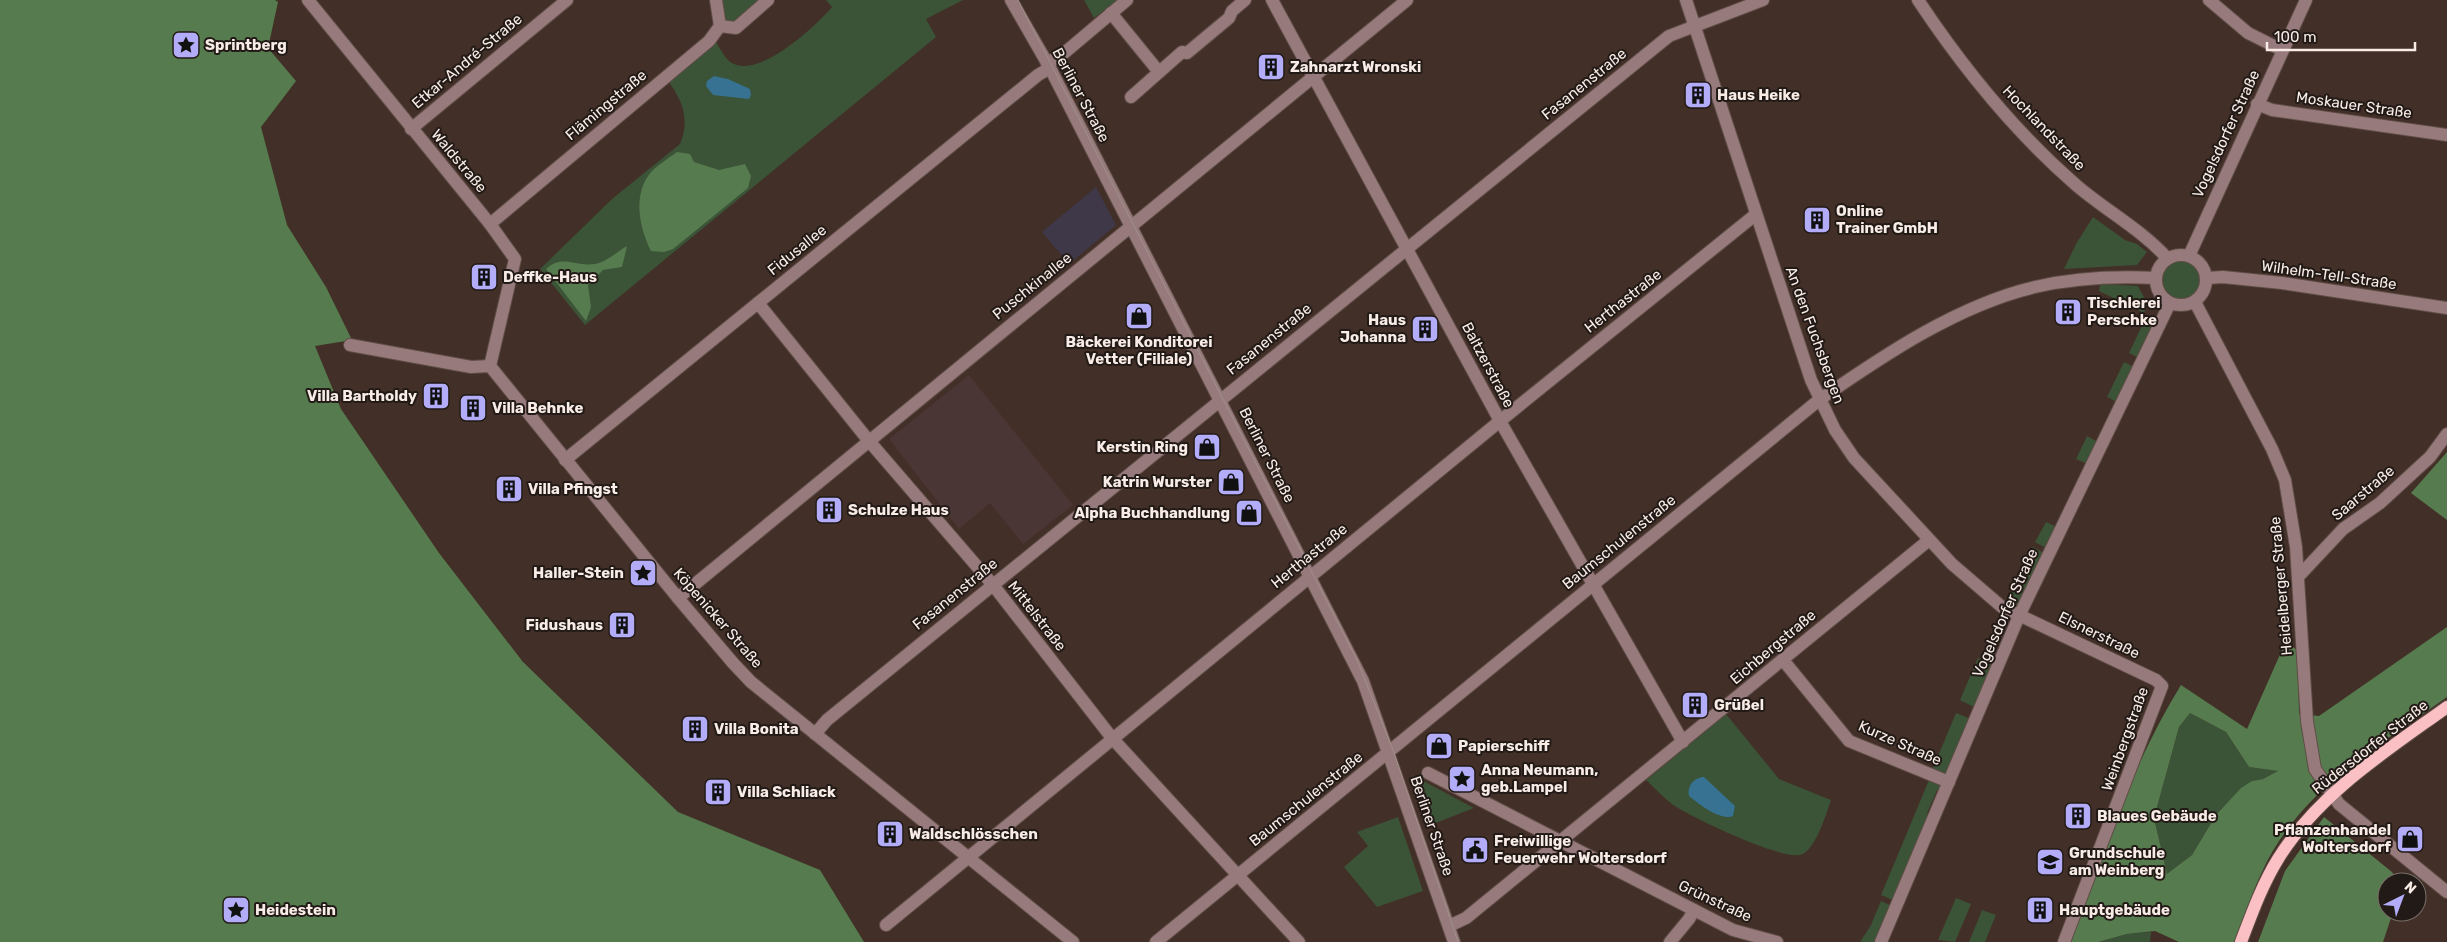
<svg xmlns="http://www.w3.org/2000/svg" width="2447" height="942" font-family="Rubik,sans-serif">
  <rect width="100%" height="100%" fill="#422f27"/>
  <path fill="#3f3849" d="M1096,187L1116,225L1069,264L1042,232Z"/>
  <path fill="#4b3636" d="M969,375L1073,505L1023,544L990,503L959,529L889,439Z"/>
  <g fill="#3b5336">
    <path d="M720,0H762L738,21L724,22Z"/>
    <path d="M826,0H963L926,19L936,37L585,325L540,269L612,199L680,144C690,120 683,101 668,81L716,42C720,48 725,59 732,63C759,79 816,26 832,7Z"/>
    <path d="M1084,0H1117L1094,18Z"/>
    <path d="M2093,217L2125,240L2137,244L2147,252L2137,265L2064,269L2076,244Z"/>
    <circle cx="2181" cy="280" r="19"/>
    <path d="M2100,284L2138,286L2147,303L2144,313L2099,291Z"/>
    <path d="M2147,315L2156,317L2137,357L2129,353Z"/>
    <path d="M2124,362L2134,367L2117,402L2107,397Z"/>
    <path d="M2087,436L2098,442L2087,464L2076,459Z"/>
    <path d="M2046,522L2057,527L2046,548L2035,542Z"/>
    <path d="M2033,547L2044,553L2018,604L2013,606L2006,603Z"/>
    <path d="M1978,658L1993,666L1976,708L1960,700Z"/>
    <path d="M1956,713L1971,719L1948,775L1933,768Z"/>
    <path d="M2190,713L2226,732L2249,767L2279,771L2263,779L2252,781L2216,815L2192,855L2167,875L2154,818L2179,727Z"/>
    <path d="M1726,714L1779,779L1831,800C1826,815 1816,847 1803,854C1786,863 1696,819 1678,808C1666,801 1656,789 1646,780Z"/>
    <path d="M1412,775L1474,808L1433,824Z"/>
    <path d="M1929,780L1942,785L1940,791L1937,790L1927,813L1931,815L1895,901L1881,895Z"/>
    <path d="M1398,817L1423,891L1377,907L1344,867L1368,846L1357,832Z"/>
    <path d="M1956,898L1971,904L1955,942L1938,940Z"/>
    <path d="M1881,901L1892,906L1876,942H1860L1871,925Z"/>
    <path d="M1982,910L1996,915L1985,942H1969Z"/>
    <path d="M2151,932L2150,942H2098L2127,934Z"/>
  </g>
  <g fill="#567b4e" fill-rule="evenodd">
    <path d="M0,0H275L278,2L268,48L296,81L261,127L287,225L326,287L352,340L315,346L341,409L439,553L523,662L678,812L820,870L864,942H0Z"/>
    <path d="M677,152L690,154L694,162L719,170L745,164L751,176L748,188L673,249L664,252L651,251C639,227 632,193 652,171C659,164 669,158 677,152Z"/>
    <path d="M627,246L622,267L603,270L588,285L591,307L586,321L546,269C563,254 575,267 595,264C605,263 618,251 627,246Z"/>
    <path d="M2447,452V520L2411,493Z"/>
    <path d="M2447,627V697C2377,747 2298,791 2261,874C2251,895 2244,919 2236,942H2179L2155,931L2127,934L2098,942H2071C2102,855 2132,764 2181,685L2247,729L2286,641L2298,651L2299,714L2319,716ZM2190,713L2226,732L2249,767L2278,771L2263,779L2252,781L2241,788L2216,815L2192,855L2167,874L2154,818L2179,727Z"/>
    <path d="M2324,817L2392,872L2399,882H2387V912H2393L2383,942H2258L2285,871Z"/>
  </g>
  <g fill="#377292">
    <path d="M714,76L728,79L750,89L751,95L749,99L713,95L706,86L707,81Z"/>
    <path d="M1704,777L1735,806L1733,816C1720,821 1699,804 1689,796C1687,786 1694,777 1704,777Z"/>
  </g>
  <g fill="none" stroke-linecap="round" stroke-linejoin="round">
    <g stroke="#5f4d46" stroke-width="14">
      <g id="minor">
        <path d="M308,0L490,224L515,259L490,366"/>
        <path d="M1011,0L1050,68L1363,681L1454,942"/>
        <path d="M1272,0L1500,421L1683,742"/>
        <path d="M1686,0L1811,380L1835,430L1854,458L1952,564L2002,607L2156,680L2162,686L2064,942"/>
        <path d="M1918,0C1963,68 2014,131 2076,185C2105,210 2142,230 2167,258"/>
        <path d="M2209,0L2248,33L2282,50"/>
        <path d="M1111,13L1159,72"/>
        <path d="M720,26L736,28L768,0"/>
        <path d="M1047,63L1063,54L1127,0"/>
        <path d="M1131,97L1182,52L1187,53L1229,18L1232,11L1245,0"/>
        <path d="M2257,104L2272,110L2447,135"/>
        <path d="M411,129L567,0"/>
        <path d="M490,224L709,41L720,26L716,0"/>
        <circle cx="2181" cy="280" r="25"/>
        <path d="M2189,256L2306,0"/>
        <path d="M2207,278L2223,277L2282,283L2447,308"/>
        <path d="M2195,302L2272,449L2285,480L2296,547L2307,721L2315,769L2339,804L2447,892"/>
        <path d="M758,303L869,441L993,585L1112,738L1299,942"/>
        <path d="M350,345L471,367L490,366L678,598L733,663L751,682L1073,942"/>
        <path d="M565,460L1038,75L1050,68"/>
        <path d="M2298,577L2343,529L2380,503L2430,457L2447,434"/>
        <path d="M678,598L1407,0"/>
        <path d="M1783,660L1849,741L1949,782"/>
        <path d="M815,734L827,720L1669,36L1763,0"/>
        <path d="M1428,773L1733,930L1777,942"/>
        <path d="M886,925L1500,421L1755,215"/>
        <path d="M1449,926L1466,918L1929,540"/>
        <path d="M1156,942L1819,400C1884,355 1958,305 2035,287C2074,278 2115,276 2156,278"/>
        <path d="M1670,942L1689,919L1694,910"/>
        <path d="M1881,942L2019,616L2170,303"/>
      </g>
    </g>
    <g stroke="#5f4d46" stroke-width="14">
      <path id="major" d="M2241,942C2252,913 2262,885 2278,859C2318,794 2386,751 2447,707"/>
    </g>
    <use href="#minor" stroke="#977a7c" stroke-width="12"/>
    <use href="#major" stroke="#fac0c3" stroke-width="12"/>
    <path stroke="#a09089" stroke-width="1" d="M1018,0L1357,660L1393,750L1458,942"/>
  </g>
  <defs>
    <g id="sight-square" transform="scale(1.4375)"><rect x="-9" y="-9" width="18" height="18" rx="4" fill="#b3adf9" stroke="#221a16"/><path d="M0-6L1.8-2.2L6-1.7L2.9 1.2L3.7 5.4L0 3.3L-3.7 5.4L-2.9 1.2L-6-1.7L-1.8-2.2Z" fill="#111"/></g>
    <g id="building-square" transform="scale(1.4375)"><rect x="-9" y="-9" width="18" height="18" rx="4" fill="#b3adf9" stroke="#221a16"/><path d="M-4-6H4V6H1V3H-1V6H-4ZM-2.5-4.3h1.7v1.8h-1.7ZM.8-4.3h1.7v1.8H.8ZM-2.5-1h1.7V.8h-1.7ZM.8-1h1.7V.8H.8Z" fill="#111"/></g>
    <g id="shop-square" transform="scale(1.4375)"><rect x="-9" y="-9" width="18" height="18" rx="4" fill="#b3adf9" stroke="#221a16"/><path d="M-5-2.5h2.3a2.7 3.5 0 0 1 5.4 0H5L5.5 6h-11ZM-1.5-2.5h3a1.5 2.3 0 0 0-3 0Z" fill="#111"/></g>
    <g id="civic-square" transform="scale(1.4375)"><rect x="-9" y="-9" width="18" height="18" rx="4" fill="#b3adf9" stroke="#221a16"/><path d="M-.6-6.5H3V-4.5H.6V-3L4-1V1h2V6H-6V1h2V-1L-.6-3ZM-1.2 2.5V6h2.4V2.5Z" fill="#111"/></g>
    <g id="school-square" transform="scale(1.4375)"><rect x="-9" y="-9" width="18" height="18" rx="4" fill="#b3adf9" stroke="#221a16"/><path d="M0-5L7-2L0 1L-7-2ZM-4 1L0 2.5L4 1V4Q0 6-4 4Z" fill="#111"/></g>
  </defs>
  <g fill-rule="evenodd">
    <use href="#sight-square" x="186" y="45"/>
    <use href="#building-square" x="1271" y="67"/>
    <use href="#building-square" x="1698" y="95"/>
    <use href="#building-square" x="1817" y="220"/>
    <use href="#building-square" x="484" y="277"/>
    <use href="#building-square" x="2068" y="312"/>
    <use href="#shop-square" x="1139" y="316"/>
    <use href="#building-square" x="1425" y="329"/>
    <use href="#building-square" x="436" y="396"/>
    <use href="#building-square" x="473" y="408"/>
    <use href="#shop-square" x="1207" y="447"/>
    <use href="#shop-square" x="1231" y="482"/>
    <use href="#building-square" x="509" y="489"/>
    <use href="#building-square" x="829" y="510"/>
    <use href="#shop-square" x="1249" y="513"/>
    <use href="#sight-square" x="643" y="573"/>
    <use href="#building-square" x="622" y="625"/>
    <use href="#building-square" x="1695" y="705"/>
    <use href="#building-square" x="695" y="729"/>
    <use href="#shop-square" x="1439" y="746"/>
    <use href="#sight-square" x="1462" y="779"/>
    <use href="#building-square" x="718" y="792"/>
    <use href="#building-square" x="2078" y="816"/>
    <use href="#building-square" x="890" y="834"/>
    <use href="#shop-square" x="2410" y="839"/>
    <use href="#civic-square" x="1475" y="850"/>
    <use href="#school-square" x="2050" y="862"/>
    <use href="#sight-square" x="236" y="910"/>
    <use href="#building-square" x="2040" y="910"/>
  </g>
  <g text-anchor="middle" stroke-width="4" stroke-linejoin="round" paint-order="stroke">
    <g font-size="15" font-weight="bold" fill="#f9ece6" stroke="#221a16" text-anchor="start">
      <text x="205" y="50">Sprintberg</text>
      <text x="1290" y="72">Zahnarzt Wronski</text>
      <text x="1717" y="100">Haus Heike</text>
      <text x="1836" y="216">Online<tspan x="1836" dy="17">Trainer GmbH</tspan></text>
      <text x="503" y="282">Deffke-Haus</text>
      <text x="2087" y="308">Tischlerei<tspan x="2087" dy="17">Perschke</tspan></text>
      <text x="1406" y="325" text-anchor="end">Haus<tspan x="1406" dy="17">Johanna</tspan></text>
      <text x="1139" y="347" text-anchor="middle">Bäckerei Konditorei<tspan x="1139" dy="17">Vetter (Filiale)</tspan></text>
      <text x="417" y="401" text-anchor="end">Villa Bartholdy</text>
      <text x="492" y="413">Villa Behnke</text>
      <text x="1188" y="452" text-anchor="end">Kerstin Ring</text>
      <text x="1212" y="487" text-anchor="end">Katrin Wurster</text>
      <text x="528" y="494">Villa Pfingst</text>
      <text x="848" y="515">Schulze Haus</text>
      <text x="1230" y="518" text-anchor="end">Alpha Buchhandlung</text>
      <text x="624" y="578" text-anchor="end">Haller-Stein</text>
      <text x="603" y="630" text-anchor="end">Fidushaus</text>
      <text x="1714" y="710">Grüßel</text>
      <text x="714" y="734">Villa Bonita</text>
      <text x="1458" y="751">Papierschiff</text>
      <text x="1481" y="775">Anna Neumann,<tspan x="1481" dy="17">geb.Lampel</tspan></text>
      <text x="737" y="797">Villa Schliack</text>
      <text x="2097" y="821">Blaues Gebäude</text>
      <text x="2391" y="835" text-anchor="end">Pflanzenhandel<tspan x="2391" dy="17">Woltersdorf</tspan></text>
      <text x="909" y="839">Waldschlösschen</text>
      <text x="1494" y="846">Freiwillige<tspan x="1494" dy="17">Feuerwehr Woltersdorf</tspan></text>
      <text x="2069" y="858">Grundschule<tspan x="2069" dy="17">am Weinberg</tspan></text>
      <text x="255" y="915">Heidestein</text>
      <text x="2059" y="915">Hauptgebäude</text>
    </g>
    <g font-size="15" fill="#f9ece6" stroke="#221a16">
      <text transform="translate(467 61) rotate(-40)" y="5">Etkar-André-Straße</text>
      <text transform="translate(1584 84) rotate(-39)" y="5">Fasanenstraße</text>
      <text transform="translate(1081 95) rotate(62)" y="5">Berliner Straße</text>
      <text transform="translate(606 105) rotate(-40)" y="5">Flämingstraße</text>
      <text transform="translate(2354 105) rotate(8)" y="5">Moskauer Straße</text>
      <text transform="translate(2044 128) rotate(46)" y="5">Hochlandstraße</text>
      <text transform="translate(2226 134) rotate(-65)" y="5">Vogelsdorfer Straße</text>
      <text transform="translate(459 161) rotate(50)" y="5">Waldstraße</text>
      <text transform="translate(797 250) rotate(-39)" y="5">Fidusallee</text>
      <text transform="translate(2329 275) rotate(8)" y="5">Wilhelm-Tell-Straße</text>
      <text transform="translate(1032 286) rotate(-39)" y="5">Puschkinallee</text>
      <text transform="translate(1623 301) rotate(-38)" y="5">Herthastraße</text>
      <text transform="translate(1815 335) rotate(70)" y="5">An den Fuchsbergen</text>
      <text transform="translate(1269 339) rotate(-39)" y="5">Fasanenstraße</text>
      <text transform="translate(1488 365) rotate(62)" y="5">Baltzerstraße</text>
      <text transform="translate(1267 455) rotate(63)" y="5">Berliner Straße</text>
      <text transform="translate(2363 493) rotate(-40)" y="5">Saarstraße</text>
      <text transform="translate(1619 542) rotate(-39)" y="5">Baumschulenstraße</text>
      <text transform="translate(1309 556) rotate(-39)" y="5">Herthastraße</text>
      <text transform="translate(2281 586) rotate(-95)" y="5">Heidelberger Straße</text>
      <text transform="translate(955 594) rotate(-39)" y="5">Fasanenstraße</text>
      <text transform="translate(2005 613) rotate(-66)" y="5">Vogelsdorfer Straße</text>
      <text transform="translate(1037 616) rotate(52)" y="5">Mittelstraße</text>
      <text transform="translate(718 618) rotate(49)" y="5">Köpenicker Straße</text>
      <text transform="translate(2099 635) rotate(26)" y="5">Elsnerstraße</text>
      <text transform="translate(1773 647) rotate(-40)" y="5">Eichbergstraße</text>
      <text transform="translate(2125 739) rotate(-70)" y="5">Weinbergstraße</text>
      <text transform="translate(1900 743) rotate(24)" y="5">Kurze Straße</text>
      <text transform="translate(2370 747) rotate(-38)" y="5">Rüdersdorfer Straße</text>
      <text transform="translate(1306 799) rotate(-39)" y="5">Baumschulenstraße</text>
      <text transform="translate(1432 826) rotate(71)" y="5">Berliner Straße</text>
      <text transform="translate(1715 901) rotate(25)" y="5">Grünstraße</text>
    </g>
  </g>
  <g transform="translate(2402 897) rotate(42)"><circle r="24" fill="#221a16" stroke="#786e69"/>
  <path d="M0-4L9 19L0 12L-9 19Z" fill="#b3adf9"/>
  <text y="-8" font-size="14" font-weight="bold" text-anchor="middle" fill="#f9ece6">N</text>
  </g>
  <path d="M2267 42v8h148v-8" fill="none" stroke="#f9ece6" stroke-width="2.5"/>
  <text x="2274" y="42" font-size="15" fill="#f9ece6" stroke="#221a16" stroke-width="4" paint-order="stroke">100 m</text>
</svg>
